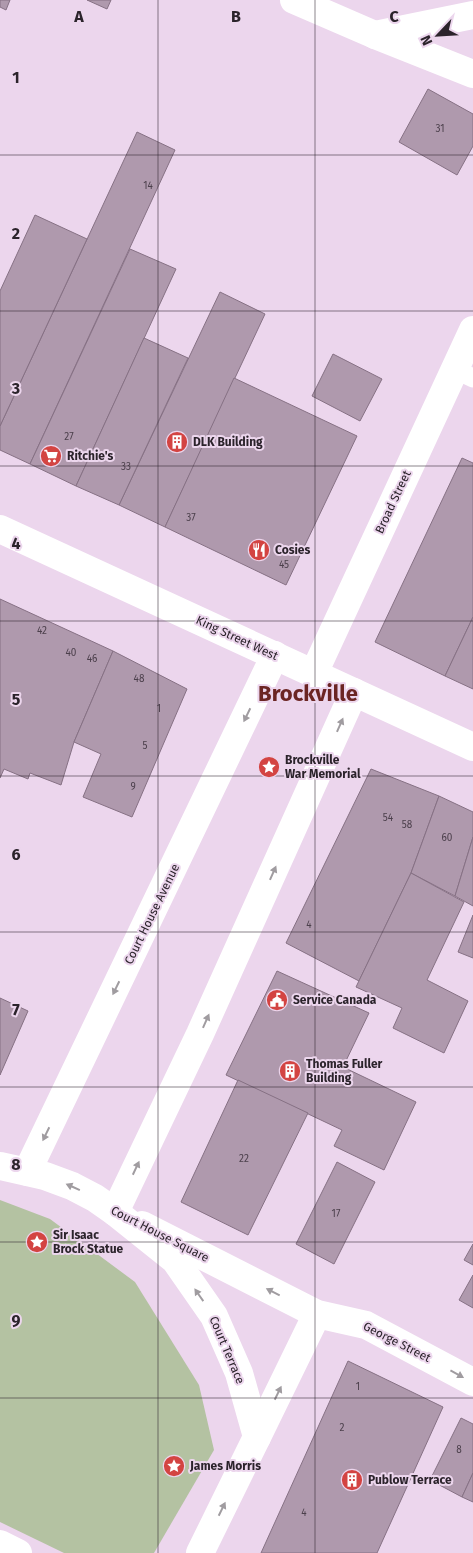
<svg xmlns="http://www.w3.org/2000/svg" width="473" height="1553" font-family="'Fira Sans',sans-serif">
  <rect width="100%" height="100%" fill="#ecd6ed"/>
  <path fill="#b4c2a2" d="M0,1200L50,1219L135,1282L199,1385L214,1450L154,1553H64L0,1522Z"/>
  <g fill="#af99ad" stroke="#867184">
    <path d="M0,0H10L6,10L0,7Z"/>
    <path d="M87,0H111L107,9Z"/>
    <path d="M428,89L473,114V146L457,175L399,142Z"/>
    <path d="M137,132L175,150L30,464L0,450V426Z"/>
    <path d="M35,215L87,239L0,426V291Z"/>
    <path d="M130,249L176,269L76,486L30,464Z"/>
    <path d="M220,292L265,314L165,527L119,505Z"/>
    <path d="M144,338L188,358L119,505L76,486Z"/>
    <path d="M333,354L382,379L360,421L312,396Z"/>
    <path d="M234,378L357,436L286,585L165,527Z"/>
    <path d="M462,458L473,463V617L445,676L375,642Z"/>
    <path d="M0,599L113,651L74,742L61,785L30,773L28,779L4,769L0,778Z"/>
    <path d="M473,617V689L445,676Z"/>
    <path d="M113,651L187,689L132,817L83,797L101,754L74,742Z"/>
    <path d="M371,769L439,796L411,873L359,981L286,943Z"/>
    <path d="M439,796L473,812V837L455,896L411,873Z"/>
    <path d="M473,837V906L455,896Z"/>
    <path d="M411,873L464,902L427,980L468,1001L444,1053L393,1028L402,1008L356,987Z"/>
    <path d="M473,915V958L458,952Z"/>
    <path d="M277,971L369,1013L343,1067L416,1102L384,1170L334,1146L342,1130L226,1075Z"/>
    <path d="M0,998L28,1011L0,1075Z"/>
    <path d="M238,1080L308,1113L248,1235L181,1202Z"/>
    <path d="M337,1162L375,1182L334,1264L296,1244Z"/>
    <path d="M473,1244V1265L464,1260Z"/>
    <path d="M473,1275V1308L459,1300Z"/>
    <path d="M348,1361L443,1407L377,1553H261Z"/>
    <path d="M461,1418L473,1424V1473L462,1497L430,1480Z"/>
    <path d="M473,1473V1502L462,1497Z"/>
  </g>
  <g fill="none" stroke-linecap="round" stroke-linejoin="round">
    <path stroke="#fff" stroke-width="19" d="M454,369L473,378"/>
    <g stroke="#fff" stroke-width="28">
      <path d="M294,0L375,35L473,74"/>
      <path d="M375,35L473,15"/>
      <path d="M314,673L473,330"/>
      <path d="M142,1225L317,1314L366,1325L473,1382"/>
      <path d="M257,1437L317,1314"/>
      <path d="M0,1544L18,1553"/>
    </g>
    <g stroke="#fff" stroke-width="28">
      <path d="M0,529L473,747"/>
      <path d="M0,1166L45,1176L72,1186L95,1198L115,1212L175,1260L214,1316L239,1373L257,1437L200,1553"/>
      <path d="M27,1172L275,655"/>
      <path d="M115,1212L200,1034L354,692"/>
    </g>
  </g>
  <defs><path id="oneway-solid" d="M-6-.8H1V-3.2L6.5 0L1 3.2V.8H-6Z" transform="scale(1.25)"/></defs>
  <g fill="#a09ca0">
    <use href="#oneway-solid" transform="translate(247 715) rotate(116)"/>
    <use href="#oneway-solid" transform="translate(340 725) rotate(-66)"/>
    <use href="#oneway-solid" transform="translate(273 873) rotate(-66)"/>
    <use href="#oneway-solid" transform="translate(116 988) rotate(116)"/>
    <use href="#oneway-solid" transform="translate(206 1021) rotate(-66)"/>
    <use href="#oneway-solid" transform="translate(46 1134) rotate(116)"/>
    <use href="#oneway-solid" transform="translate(136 1168) rotate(-65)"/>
    <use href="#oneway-solid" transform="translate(73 1187) rotate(-156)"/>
    <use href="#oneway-solid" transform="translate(273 1292) rotate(-153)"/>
    <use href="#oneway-solid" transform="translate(199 1295) rotate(-125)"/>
    <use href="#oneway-solid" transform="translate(457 1374) rotate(29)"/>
    <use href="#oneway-solid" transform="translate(278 1393) rotate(-64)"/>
    <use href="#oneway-solid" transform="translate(222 1509) rotate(-64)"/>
  </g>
  <path fill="none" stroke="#2b232b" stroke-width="1" stroke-opacity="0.55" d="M158,0V1553M315,0V1553M0,155H473M0,311H473M0,466H473M0,621H473M0,776H473M0,932H473M0,1087H473M0,1242H473M0,1398H473"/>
  <defs>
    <g id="building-disc" transform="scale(1.125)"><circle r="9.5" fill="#d34442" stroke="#ecd6ed"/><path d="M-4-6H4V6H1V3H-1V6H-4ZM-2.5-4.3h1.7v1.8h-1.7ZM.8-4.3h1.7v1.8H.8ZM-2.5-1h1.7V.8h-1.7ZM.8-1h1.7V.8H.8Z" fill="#fff"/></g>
    <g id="supermarket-disc" transform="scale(1.125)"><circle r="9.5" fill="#d34442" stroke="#ecd6ed"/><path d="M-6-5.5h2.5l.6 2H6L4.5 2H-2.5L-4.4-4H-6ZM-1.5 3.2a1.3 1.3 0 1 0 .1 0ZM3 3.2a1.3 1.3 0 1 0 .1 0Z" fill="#fff"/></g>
    <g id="restaurant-disc" transform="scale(1.125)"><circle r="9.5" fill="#d34442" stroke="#ecd6ed"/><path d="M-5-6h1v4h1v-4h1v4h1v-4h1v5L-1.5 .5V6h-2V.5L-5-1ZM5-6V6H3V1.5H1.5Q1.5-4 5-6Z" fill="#fff"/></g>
    <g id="sight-disc" transform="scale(1.125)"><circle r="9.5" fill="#d34442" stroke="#ecd6ed"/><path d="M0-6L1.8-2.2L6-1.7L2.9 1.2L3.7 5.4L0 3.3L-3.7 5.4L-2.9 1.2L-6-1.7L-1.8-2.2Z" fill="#fff"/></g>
    <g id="civic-disc" transform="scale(1.125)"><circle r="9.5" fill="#d34442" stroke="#ecd6ed"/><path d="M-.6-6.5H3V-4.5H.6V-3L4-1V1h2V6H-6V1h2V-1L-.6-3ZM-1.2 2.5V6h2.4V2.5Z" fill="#fff"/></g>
  </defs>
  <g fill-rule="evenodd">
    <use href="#building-disc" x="177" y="442"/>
    <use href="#supermarket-disc" x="51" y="456"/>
    <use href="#restaurant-disc" x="259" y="550"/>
    <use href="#sight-disc" x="269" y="767"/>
    <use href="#civic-disc" x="277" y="1000"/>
    <use href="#building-disc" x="290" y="1071"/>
    <use href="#sight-disc" x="37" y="1242"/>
    <use href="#sight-disc" x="174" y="1466"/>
    <use href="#building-disc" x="352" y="1480"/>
  </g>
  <g text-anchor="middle" stroke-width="4" stroke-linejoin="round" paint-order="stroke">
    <g font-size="10" fill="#4c404c">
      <text x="440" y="132">31</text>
      <text x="148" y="189">14</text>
      <text x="69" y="440">27</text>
      <text x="126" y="470">33</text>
      <text x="191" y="521">37</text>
      <text x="284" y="568">45</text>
      <text x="42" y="634">42</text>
      <text x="71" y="656">40</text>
      <text x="92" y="662">46</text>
      <text x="139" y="682">48</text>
      <text x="159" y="712">1</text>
      <text x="145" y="749">5</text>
      <text x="133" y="790">9</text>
      <text x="388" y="821">54</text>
      <text x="407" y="828">58</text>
      <text x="447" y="841">60</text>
      <text x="309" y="928">4</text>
      <text x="244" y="1162">22</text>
      <text x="336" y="1217">17</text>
      <text x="358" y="1390">1</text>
      <text x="342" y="1431">2</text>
      <text x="459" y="1453">8</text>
      <text x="304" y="1516">4</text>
    </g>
    <g font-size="12" font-weight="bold" fill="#2b232b" stroke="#ecd6ed" text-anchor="start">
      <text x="193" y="446">DLK Building</text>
      <text x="67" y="460">Ritchie's</text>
      <text x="275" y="554">Cosies</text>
      <text x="285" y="764">Brockville<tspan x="285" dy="14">War Memorial</tspan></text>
      <text x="293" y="1004">Service Canada</text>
      <text x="306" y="1068">Thomas Fuller<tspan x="306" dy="14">Building</tspan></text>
      <text x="53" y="1239">Sir Isaac<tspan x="53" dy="14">Brock Statue</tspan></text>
      <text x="190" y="1470">James Morris</text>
      <text x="368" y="1484">Publow Terrace</text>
    </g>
    <g font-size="12" fill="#2b232b" stroke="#ecd6ed">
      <text transform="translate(393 502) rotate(-65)" y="4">Broad Street</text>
      <text transform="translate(237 638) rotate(25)" y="4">King Street West</text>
      <text transform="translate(152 914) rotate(-64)" y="4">Court House Avenue</text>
      <text transform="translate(160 1234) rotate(27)" y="4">Court House Square</text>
      <text transform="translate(397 1342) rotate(27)" y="4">George Street</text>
      <text transform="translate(227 1350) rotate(67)" y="4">Court Terrace</text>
    </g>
    <g font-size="22" font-weight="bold" fill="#6b2523" stroke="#ecd6ed">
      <text x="308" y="701">Brockville</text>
    </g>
  </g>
  <g font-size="16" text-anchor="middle" font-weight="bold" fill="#2b232b" stroke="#ecd6ed" stroke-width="4" stroke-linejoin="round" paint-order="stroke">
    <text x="79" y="22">A</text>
    <text x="236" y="22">B</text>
    <text x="394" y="22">C</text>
    <text x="16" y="83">1</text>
    <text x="16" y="239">2</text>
    <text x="16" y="394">3</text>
    <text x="16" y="549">4</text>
    <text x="16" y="705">5</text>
    <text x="16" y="860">6</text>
    <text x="16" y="1015">7</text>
    <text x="16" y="1170">8</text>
    <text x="16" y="1326">9</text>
  </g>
  <g transform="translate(438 35) rotate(245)" stroke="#ecd6ed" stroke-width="4" paint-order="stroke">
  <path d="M0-4L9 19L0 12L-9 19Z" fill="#2b232b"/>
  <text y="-8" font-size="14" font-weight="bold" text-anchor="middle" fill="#2b232b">N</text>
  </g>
</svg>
